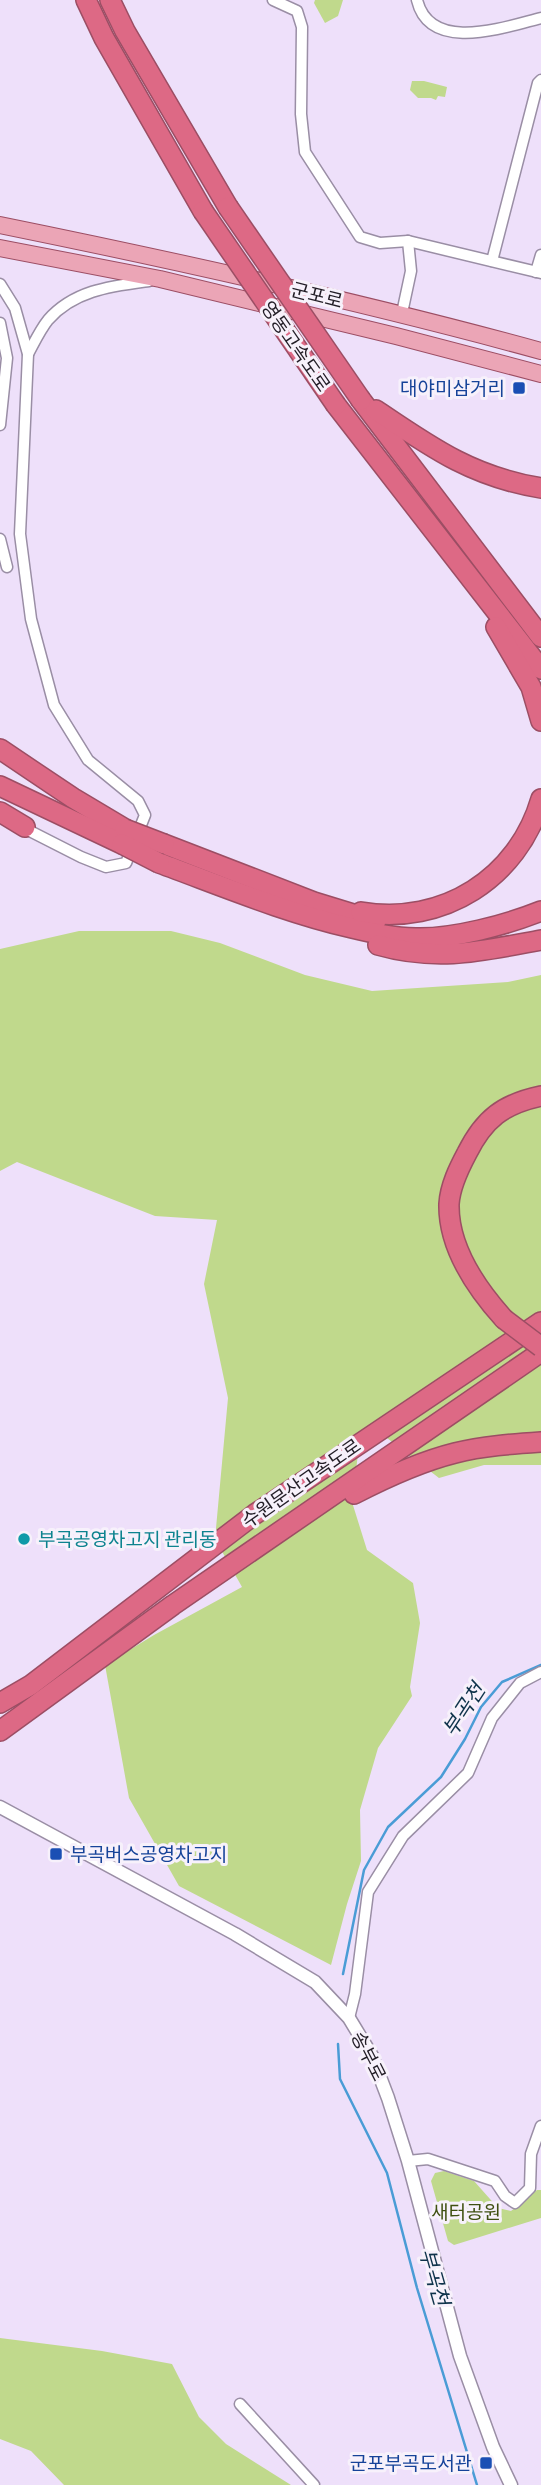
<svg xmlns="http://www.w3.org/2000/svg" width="541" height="2485" font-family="Commissioner,'Noto Sans KR',sans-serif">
  <rect width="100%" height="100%" fill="#eee0fa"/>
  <g fill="#c0d98c">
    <path d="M315,0H343L338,16L325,23L314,3Z"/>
    <path d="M412,81H424L447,87L445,97L438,96L436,100L431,98H418L410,90Z"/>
    <path d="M79,931H171L220,943L305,975L372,991L508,982L541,975V1465H484L439,1478L387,1438L358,1454L352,1502L367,1550L413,1583L420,1623L410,1687L412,1696L378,1748L360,1810L361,1861L347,1904L331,1965L179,1886L129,1798L105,1665L154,1635L242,1587L215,1539L228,1398L204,1284L217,1220L155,1216L17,1162L0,1171V949Z"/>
    <path d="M444,2171L474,2181L498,2208L511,2211L537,2190H541V2218L454,2245L448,2241L431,2181L435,2173Z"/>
    <path d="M0,2338L102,2351L172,2364L199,2417L226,2444L291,2485H64L31,2451L0,2439Z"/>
  </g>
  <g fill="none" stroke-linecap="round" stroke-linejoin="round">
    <g stroke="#4a9cd6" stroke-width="2.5">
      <path d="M343,1974L364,1870L388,1827L441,1777L465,1739L481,1707L502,1682L541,1665"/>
      <path d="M338,2044L340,2079L387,2173L417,2288L477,2485"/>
    </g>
    <g stroke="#9a8ea5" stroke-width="13">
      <g id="minor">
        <path d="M273,0L297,11L302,27L301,114L305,152L360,237L380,243L408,241L541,273"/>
        <path d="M417,0C430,54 505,27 541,18"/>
        <path d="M492,261L538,83L541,80"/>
        <path d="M536,272L541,255"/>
        <path d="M0,284L15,308L28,354L20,534L31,619L54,705L88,760L138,801L145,815L126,863L106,867L81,857L20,826"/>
        <path d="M402,313L411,271L408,241"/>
        <path d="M0,323L7,358L0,425"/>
        <path d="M28,354C34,343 40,330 48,320C74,290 112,286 149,281"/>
        <path d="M0,539L7,567"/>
        <path d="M349,2018L355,1994L368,1892L403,1836L468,1773L492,1718L520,1683L541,1672"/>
        <path d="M408,2161L428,2159L495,2181L505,2196L515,2203L530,2188L531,2154L541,2126"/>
        <path d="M240,2404L314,2485"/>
      </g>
    </g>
    <g stroke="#9a8ea5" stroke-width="15">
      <path id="tertiary" d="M0,1807L235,1934L315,1982L349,2018L372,2056L388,2098L408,2161L460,2356L493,2447L511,2485"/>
    </g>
    <g stroke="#9c4e64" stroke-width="18">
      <g id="primary">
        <path d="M0,225C182,262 362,302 541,351"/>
        <path d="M0,248L160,279L396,336L541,374"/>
      </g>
    </g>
    <g stroke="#9c4e64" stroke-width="22">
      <g id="motorway">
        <path d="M86,0L104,38L203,211"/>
        <path d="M110,0L125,31L228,207"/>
        <path d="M361,400L541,637"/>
        <path d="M336,405L541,669"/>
        <path d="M376,410C432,448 473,477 541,488"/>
        <path d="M496,627L531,687L541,721"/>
        <path d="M0,749L73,798L125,829"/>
        <path d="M0,786L122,844"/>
        <path d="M0,812L25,827"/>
        <path d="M164,844L314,902L376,921"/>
        <path d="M159,863C222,886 286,913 352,928C373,933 394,938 416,938C453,939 506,925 541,911"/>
        <path d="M361,912C443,926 518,878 541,799"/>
        <path d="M378,945C438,962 482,951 541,940"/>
        <path d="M504,1319C477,1289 448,1247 449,1204C450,1186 459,1168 467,1153C484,1119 503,1104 541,1096"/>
        <path d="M354,1494C383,1479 423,1461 455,1453C483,1446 512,1444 541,1442"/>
        <path d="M0,1703L31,1685L255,1514L541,1322"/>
        <path d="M0,1731L173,1605L541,1352"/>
      </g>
    </g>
    <use href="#minor" stroke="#fff" stroke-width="10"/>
    <use href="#tertiary" stroke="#fff" stroke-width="12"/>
    <use href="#primary" stroke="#eba5b6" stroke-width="16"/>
    <use href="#motorway" stroke="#dd6985" stroke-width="19"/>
    <g stroke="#9c4e64" stroke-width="22" stroke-linecap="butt">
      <g id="motorway-bridge">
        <path d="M228,207L361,400"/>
        <path d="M203,211L336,405"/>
        <path d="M125,829L164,844"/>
        <path d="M122,844L159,863"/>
        <path d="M504,1319L541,1347"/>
      </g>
    </g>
    <use href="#motorway-bridge" stroke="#dd6985" stroke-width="19"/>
  </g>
  <g fill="#1a4fb4" stroke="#f7f1fb" stroke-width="2.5">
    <rect x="512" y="381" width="14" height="14" rx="3.5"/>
    <rect x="49" y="1847" width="14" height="14" rx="3.5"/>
    <rect x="479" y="2456" width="14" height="14" rx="3.5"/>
  </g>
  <circle fill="#0f9aa8" stroke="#f7f1fb" stroke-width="2.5" cx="24" cy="1539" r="7"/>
  <g text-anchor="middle" stroke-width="6" stroke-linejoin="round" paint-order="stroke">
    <g font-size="19" fill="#221d26" stroke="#f7f1fb">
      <text transform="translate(317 295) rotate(14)" y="7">군포로</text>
      <text transform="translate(296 346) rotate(55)" y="7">영동고속도로</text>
      <text transform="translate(301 1483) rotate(-35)" y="7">수원문산고속도로</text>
      <text transform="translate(369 2056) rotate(63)" y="7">송부로</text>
    </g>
    <g font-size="19" fill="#164399" stroke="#f7f1fb" text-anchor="end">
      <text x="505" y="395">대야미삼거리</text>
      <text x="70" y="1861" text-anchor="start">부곡버스공영차고지</text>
      <text x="472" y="2470">군포부곡도서관</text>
    </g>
    <g font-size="19" fill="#0d838f" stroke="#f7f1fb" text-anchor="start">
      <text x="38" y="1546">부곡공영차고지 관리동</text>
    </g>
    <g font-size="19" fill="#3f5011" stroke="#f7f1fb">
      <text x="466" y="2219">새터공원</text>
    </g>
    <g font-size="21" font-style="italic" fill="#0f334b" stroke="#f7f1fb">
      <text transform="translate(464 1710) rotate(-57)" y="7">부곡천</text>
      <text transform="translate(434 2277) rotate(74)" y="7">부곡천</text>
    </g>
  </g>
</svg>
